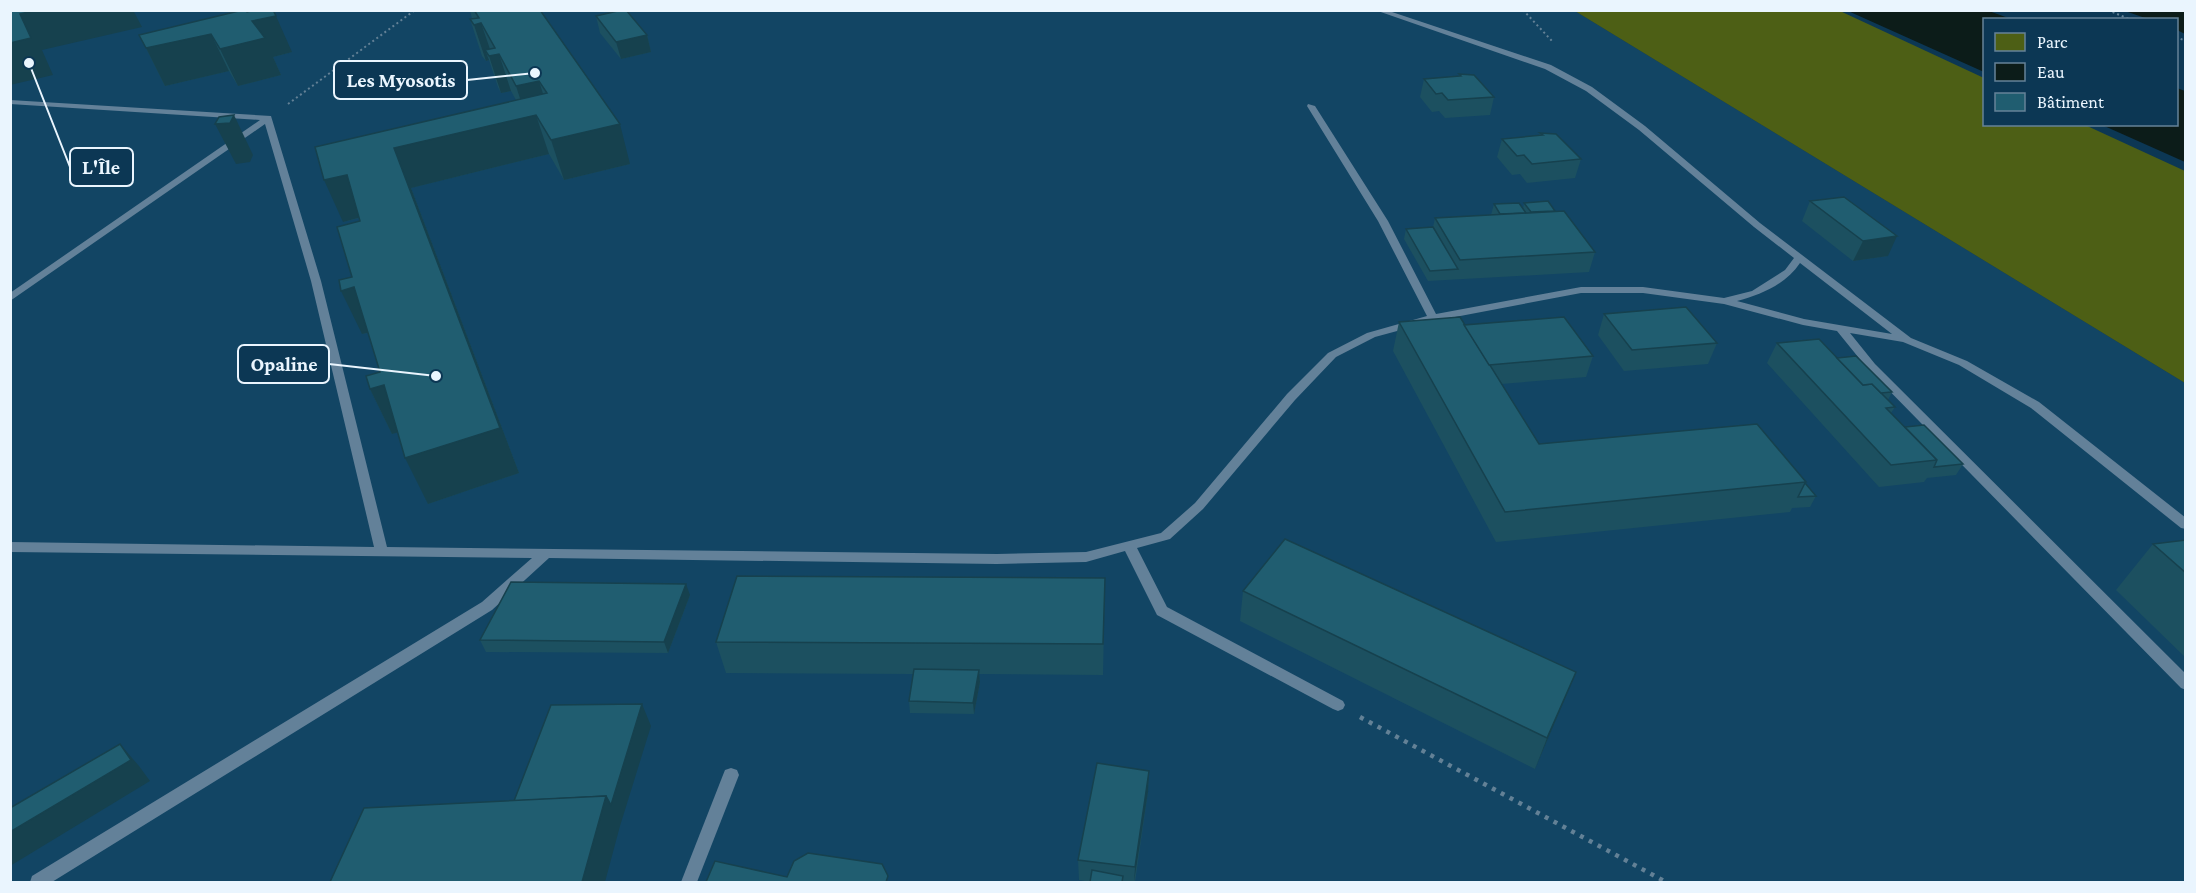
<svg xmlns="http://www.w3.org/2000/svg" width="2196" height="893" font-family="'Crimson Pro',serif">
  <rect width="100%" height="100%" fill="#0c3754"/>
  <path fill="#124564" d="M10,11H1575L2185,383V882H11Z"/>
  <path fill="#4d5f15" d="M1575,11H1840L1984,78V124L2085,125L2185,171V383Z"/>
  <g fill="#0c1c19">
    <path d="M1848,11H1989L2011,19L1984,20V72Z"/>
    <path d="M2125,11H2185V34L2177,30L2176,20L2148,19Z"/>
    <path d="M2177,88L2185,91V162L2102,125L2176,124Z"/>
  </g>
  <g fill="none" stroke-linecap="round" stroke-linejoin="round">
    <g stroke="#638196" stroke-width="2" stroke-dasharray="2 3" stroke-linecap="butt">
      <path d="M1523,10L1552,41"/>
      <path d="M2108,10L2131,20"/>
      <path d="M2176,37L2186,41"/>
      <path d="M288,104L415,10"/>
    </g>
    <path stroke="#638196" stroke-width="4.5" stroke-dasharray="4 6" stroke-linecap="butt" d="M1360,717L1666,882"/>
    <g fill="#638199" fill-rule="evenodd">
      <path d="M1375,10H1386L1551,65L1592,87L1645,126L1760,223L1911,338L1967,361L2039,402L2186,518V529L2181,528L2031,408L1959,365L1903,342L1850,333L1875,364L2186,674V690L2181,688L1867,368L1837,331L1803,325L1724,304L1643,293H1581L1434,321L1375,337L1336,357L1295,400L1203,509L1170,539L1137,548L1167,607L1343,701L1345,705L1343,709L1338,711L1333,709L1157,615L1125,551L1086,562L997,564L549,558L492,610L52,882H30L32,876L482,602L532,558L10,552V542L374,547L311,281L265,124L10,301V293L260,120L10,104V100L271,116L321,281L387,547L997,554L1086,552L1161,533L1195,503L1287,394L1328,353L1367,333L1427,316L1378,221L1307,106L1308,104L1315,106L1388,221L1436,314L1581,287H1643L1724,298L1752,291L1785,270L1794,258L1754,227L1639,130L1586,91L1545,69ZM1800,263L1892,334L1804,319L1737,301C1761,295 1786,284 1800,263Z"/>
      <path d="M731,768L737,770L739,775L697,882H681L723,775L725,770Z"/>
    </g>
  </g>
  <g fill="#1c5060">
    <path d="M470,10H540L630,164L564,180L549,154L411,188L519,473L428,504L398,432L392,434L370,389L380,372L368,333L362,334L352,277L360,221L359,218L343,222L516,100L511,91L501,93L498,87L489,60L486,61L482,56L470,19H472Z"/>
    <path d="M247,12L292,52L273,57L281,75L238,86L229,71L165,86L146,48Z"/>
    <path d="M596,16L647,35L651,52L621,59L600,33Z"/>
    <path d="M1459,74L1494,97L1490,115L1445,118L1439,111L1432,112L1420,97L1424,79L1459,77Z"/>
    <path d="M1540,133L1581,159L1575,178L1527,183L1520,174L1512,175L1497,157L1502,139L1539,136Z"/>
    <path d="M1810,201L1888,256L1853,261L1802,221Z"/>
    <path d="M1524,203L1555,211L1595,252L1589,272L1428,281L1404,239L1406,229L1433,227L1435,218L1491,215L1494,204L1523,209Z"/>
    <path d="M1604,314L1717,343L1708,364L1624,371L1598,335Z"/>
    <path d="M1399,322L1593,356L1586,377L1501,384L1539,444L1806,482L1805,483L1816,496L1810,507L1792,508L1790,512L1496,542L1393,351Z"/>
    <path d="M1777,343L1837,358L1892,392L1888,400L1895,407L1891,413L1905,427L1963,464L1956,475L1927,478L1924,482L1879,487L1767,363Z"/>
    <path d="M2186,540V658L2116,590L2153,544Z"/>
    <path d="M1105,578L1103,675L979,674L980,682L974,714L910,713L909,701L913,674L726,673L716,642Z"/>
    <path d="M1243,591L1576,672L1535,769L1240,621Z"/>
    <path d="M690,595L668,653L486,652L480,640Z"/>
    <path d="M1149,771L1148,792L1135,882H1090L1079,880L1078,860Z"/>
  </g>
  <g fill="#16414e">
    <path d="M36,10H133L142,27L42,50L53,75L10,85V43L20,14Z"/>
    <path d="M276,16L292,52L273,57L281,75L238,86L220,49L252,21Z"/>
    <path d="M481,23L492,55L499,54L511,91L501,93L489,56L485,50L489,60L486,61L474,25Z"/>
    <path d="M211,34L229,71L165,86L146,48Z"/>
    <path d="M647,35L651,52L621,59L616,42Z"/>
    <path d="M539,81L551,119L536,115L549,154L411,188L519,473L428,504L405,458L394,148L526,117L516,86Z"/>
    <path d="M234,115L253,155L250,162L236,164L215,124Z"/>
    <path d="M620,124L630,164L564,180L551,140Z"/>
    <path d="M347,175L365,216L343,222L324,180Z"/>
    <path d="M1897,236L1888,256L1853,261L1863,241Z"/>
    <path d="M354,287L375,331L362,334L341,291Z"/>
    <path d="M384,385L406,430L392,434L370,389Z"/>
    <path d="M686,584L690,595L668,653L664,642Z"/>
    <path d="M979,670L980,682L974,714L973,703Z"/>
    <path d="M1576,672L1563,703L1535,769L1547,738Z"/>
    <path d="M642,704L651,726L620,826L605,882H582L606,796Z"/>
    <path d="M120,744L139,766L150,781L10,866V832Z"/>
    <path d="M1149,771L1148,792L1134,882L1135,867Z"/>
  </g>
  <g fill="#205d70" stroke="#16414e" stroke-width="1.5">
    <path d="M10,10H36L20,14L31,38L10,43Z"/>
    <path d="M243,10H246L247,12L255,10H273L276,16L252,21L265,38L220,49L211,34L146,48L139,35Z"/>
    <path d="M474,10H540L620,124L551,140L536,115L394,148L500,428L405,458L384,385L370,389L366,376L380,372L354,287L341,291L339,280L352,277L337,227L360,221L347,175L324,180L315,147L547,93L539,81L516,86L499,54L489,56L485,50L495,48L481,23L474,25L470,19L479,18Z"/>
    <path d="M622,10H626L647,35L616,42L596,16Z"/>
    <path d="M1459,74L1474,75L1494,97L1448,100L1442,93L1436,94L1424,79L1461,76Z"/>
    <path d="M234,115L230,123L215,124L219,117Z"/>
    <path d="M1540,133L1556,134L1581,159L1532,164L1524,155L1517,156L1502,139L1543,135Z"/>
    <path d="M1844,197L1897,236L1863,241L1810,201Z"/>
    <path d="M1548,201L1555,211L1531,212L1524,203Z"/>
    <path d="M1519,203L1526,213L1500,214L1494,204Z"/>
    <path d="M1564,211L1595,252L1460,260L1435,218Z"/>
    <path d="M1433,227L1458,269L1430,271L1406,229Z"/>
    <path d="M1686,307L1717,343L1632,350L1604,314Z"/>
    <path d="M1460,317L1539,444L1757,424L1806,482L1505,512L1399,322Z"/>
    <path d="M1564,317L1593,356L1489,365L1464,325Z"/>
    <path d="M1819,339L1863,385L1872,384L1895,407L1886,408L1937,460L1891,465L1777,343Z"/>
    <path d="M1856,356L1892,392L1881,393L1872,384L1863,385L1837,358Z"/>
    <path d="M1924,425L1963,464L1934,467L1937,460L1905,427Z"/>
    <path d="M1805,483L1816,496L1798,497Z"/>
    <path d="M1285,539L1576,672L1547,738L1243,591Z"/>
    <path d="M2186,540V573L2153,544Z"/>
    <path d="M737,576L1105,578L1103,644L716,642Z"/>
    <path d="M511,582L686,584L664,642L480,640Z"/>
    <path d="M914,669L979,670L973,703L909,701Z"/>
    <path d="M642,704L611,805L606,796L514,801L551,705Z"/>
    <path d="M120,744L131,760L10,832V808Z"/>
    <path d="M1097,763L1149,771L1135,867L1078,860Z"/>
    <path d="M606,796L582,882H330L364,808Z"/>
    <path d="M808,853L882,864L888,876L886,882H706L715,861L787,877L794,861Z"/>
    <path d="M1092,870L1123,876L1122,882H1090Z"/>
  </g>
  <path fill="none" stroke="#eaf5fe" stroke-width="2" d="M535 73L467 80M29 63L70 167M436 376L329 364"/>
  <g fill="#eaf5fe" stroke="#0c3754" stroke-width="2">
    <circle cx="535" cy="73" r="6"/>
    <circle cx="29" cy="63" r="6"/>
    <circle cx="436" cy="376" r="6"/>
  </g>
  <g fill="#0c3754" stroke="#eaf5fe" stroke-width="2">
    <rect x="334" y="61" width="133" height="38" rx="6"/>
    <rect x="70" y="148" width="63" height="38" rx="6"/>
    <rect x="238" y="345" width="91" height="38" rx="6"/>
  </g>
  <g font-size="20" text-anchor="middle" font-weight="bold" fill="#eaf5fe">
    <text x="401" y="87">Les Myosotis</text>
    <text x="101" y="174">L'Île</text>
    <text x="284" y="371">Opaline</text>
  </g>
  <rect width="2196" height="893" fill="none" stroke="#eaf5fe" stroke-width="24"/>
  <rect x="1983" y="18" width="195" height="108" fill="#0c3754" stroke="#658398" stroke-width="1.5"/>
  <rect x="1995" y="33" width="30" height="18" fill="#4d5f15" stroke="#658398" stroke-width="1.5"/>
  <text x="2037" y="48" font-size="18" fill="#eaf5fe">Parc</text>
  <rect x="1995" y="63" width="30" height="18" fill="#0c1c19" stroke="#658398" stroke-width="1.5"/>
  <text x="2037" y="78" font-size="18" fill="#eaf5fe">Eau</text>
  <rect x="1995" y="93" width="30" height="18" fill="#205d70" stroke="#658398" stroke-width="1.5"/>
  <text x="2037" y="108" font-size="18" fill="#eaf5fe">Bâtiment</text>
</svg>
